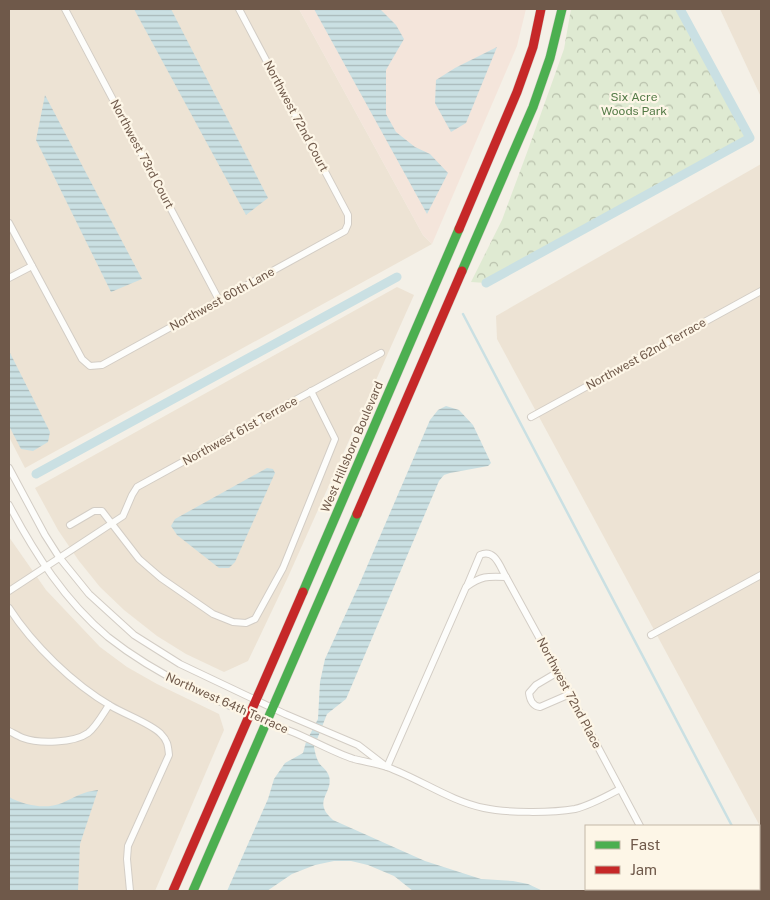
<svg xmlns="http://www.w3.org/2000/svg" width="770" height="900" font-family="'Public Sans',sans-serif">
  <defs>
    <pattern id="park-crowns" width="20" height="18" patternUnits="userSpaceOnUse" patternTransform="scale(1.25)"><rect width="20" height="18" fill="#dfead2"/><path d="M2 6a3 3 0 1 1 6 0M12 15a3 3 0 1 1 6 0" fill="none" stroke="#b9c1ac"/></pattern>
    <pattern id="water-rules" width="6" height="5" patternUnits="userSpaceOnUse" patternTransform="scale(1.25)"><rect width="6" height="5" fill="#cae0e3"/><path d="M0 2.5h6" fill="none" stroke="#a8b9ba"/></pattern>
  </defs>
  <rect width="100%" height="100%" fill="#f4f0e7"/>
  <g fill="#ede3d4">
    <path d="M9,9H299L423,235L432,244L25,468L9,437Z"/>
    <path d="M720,9H761V97Z"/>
    <path d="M761,164V828L497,339L496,316Z"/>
    <path d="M397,287L414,295L288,577L248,661L224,672L186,654L157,636L124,610L100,587L79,561L58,530L35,488Z"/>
    <path d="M9,537L46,590L100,647L127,667L157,684L219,714L224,730L155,891H9Z"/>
  </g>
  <path fill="#f4e5db" d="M299,9H526L517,46L432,244L423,235Z"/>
  <path fill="url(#park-crowns)" d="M571,9H680L750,138L486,283L471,282L502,220L529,147L564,49Z"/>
  <g fill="url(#water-rules)">
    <path d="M134,9H171L268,198L246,215Z"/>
    <path d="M314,9H380L396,25L404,39L386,70V114L396,132L415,147L430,154L448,173L427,214Z"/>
    <path d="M497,47L466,123L451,132L435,103L436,80L455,68Z"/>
    <path d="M45,95L142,279L111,292L36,140Z"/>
    <path d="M9,351L50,432L48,442L33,451L21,449L9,426Z"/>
    <path d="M446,406L459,410L473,425L491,463L488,466L450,473L444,475L439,481L346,699L327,714L314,747C315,752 316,758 319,763C322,767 327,770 329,776C334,793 311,801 333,820L425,861L481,879L513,881L528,884L543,891H413L394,876L368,865L351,861H334L315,865L292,874L267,891H227L268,799L274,779L285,763L303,753L306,742L318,719L320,682L325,659L359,585L430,420L438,410Z"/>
    <path d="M267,468L273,469L275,473L235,562L229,568H219L177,535L171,526L175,519Z"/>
    <path d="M98,790L80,844L78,891H9V797C24,805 45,810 62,803C76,797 81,792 98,790Z"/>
  </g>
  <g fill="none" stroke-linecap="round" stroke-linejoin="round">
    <g stroke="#cae0e3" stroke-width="2.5">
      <path d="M463,314L732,826"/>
      <path d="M759,878L761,882"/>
    </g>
    <g stroke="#cae0e3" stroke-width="9">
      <path d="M486,283L750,138L680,9"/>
      <path d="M36,474L397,277"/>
    </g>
    <g stroke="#d3cdc5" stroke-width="8">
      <g id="street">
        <path d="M65,9L219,300"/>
        <path d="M9,223L82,359L90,366L102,365L345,231L348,224V215L239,9"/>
        <path d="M9,278L32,266"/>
        <path d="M531,417L761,291"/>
        <path d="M9,468L45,535L59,557L89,594L134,635L180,664L285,714L358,745L384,765"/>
        <path d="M9,505C35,554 65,601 108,637C165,682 229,706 295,733C314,741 335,753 354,759C365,762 376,763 387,767C420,779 450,801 484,808C506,813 552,813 575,809C591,805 605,797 620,789"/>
        <path d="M70,525L94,511H102L139,559L161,578L213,614L233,622L246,623L255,619L283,568L335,439L311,391"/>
        <path d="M467,586L480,555C495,548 500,567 506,577"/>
        <path d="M9,591L123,516L132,495L137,487L381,353"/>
        <path d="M9,608C33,645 73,684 111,706C124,714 152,724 161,734C168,741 168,746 169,755L128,846L127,859L130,891"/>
        <path d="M651,635L761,575"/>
        <path d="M558,672L536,685L529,693C530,700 532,706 540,707L570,694"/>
        <path d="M9,731C13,733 18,736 23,738C39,744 74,743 88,733C96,727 103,714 109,705"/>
        <path d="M387,767L466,587C481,576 487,576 506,577L558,672L640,826"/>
        <path d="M673,889L675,891"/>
      </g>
    </g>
    <g stroke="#d4cdc6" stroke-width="10">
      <g id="fast">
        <path d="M462,271L533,107L550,58L562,9"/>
        <path d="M303,592L459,229"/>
        <path d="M193,891L357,514"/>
      </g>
    </g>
    <g stroke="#d4cdc6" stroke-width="10">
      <g id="jam">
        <path d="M459,229L517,92L533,47L541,9"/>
        <path d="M357,514L462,271"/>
        <path d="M173,891L303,592"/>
      </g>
    </g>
    <use href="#street" stroke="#fdfdfb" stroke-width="6"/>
    <use href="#fast" stroke="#4caf50" stroke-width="9"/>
    <use href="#jam" stroke="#c62828" stroke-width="9"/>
  </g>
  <g text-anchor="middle" stroke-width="4.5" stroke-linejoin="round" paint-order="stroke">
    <g font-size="12" fill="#537a46" stroke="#fdf6e7">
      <text x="634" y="101">Six Acre<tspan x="634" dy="14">Woods Park</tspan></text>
    </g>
    <g font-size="12" fill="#6f594a" stroke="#fdf6e7">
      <text transform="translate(296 116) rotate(62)" y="4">Northwest 72nd Court</text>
      <text transform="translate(142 154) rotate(62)" y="4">Northwest 73rd Court</text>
      <text transform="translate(222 299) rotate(-29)" y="4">Northwest 60th Lane</text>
      <text transform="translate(646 354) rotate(-29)" y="4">Northwest 62nd Terrace</text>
      <text transform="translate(240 431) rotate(-29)" y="4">Northwest 61st Terrace</text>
      <text transform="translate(352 447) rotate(-67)" y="4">West Hillsboro Boulevard</text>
      <text transform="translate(569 693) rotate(62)" y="4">Northwest 72nd Place</text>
      <text transform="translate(227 703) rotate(24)" y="4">Northwest 64th Terrace</text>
    </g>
  </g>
  <rect width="770" height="900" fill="none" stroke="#6f594a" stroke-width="20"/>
  <rect x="585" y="825" width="175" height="65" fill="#fdf6e7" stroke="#c4b7a8"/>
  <rect x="595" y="841" width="25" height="8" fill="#4caf50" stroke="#c4b7a8"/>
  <text x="630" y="850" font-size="15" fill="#6f594a">Fast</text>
  <rect x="595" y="866" width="25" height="8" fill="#c62828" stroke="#c4b7a8"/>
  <text x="630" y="875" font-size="15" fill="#6f594a">Jam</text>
</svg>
